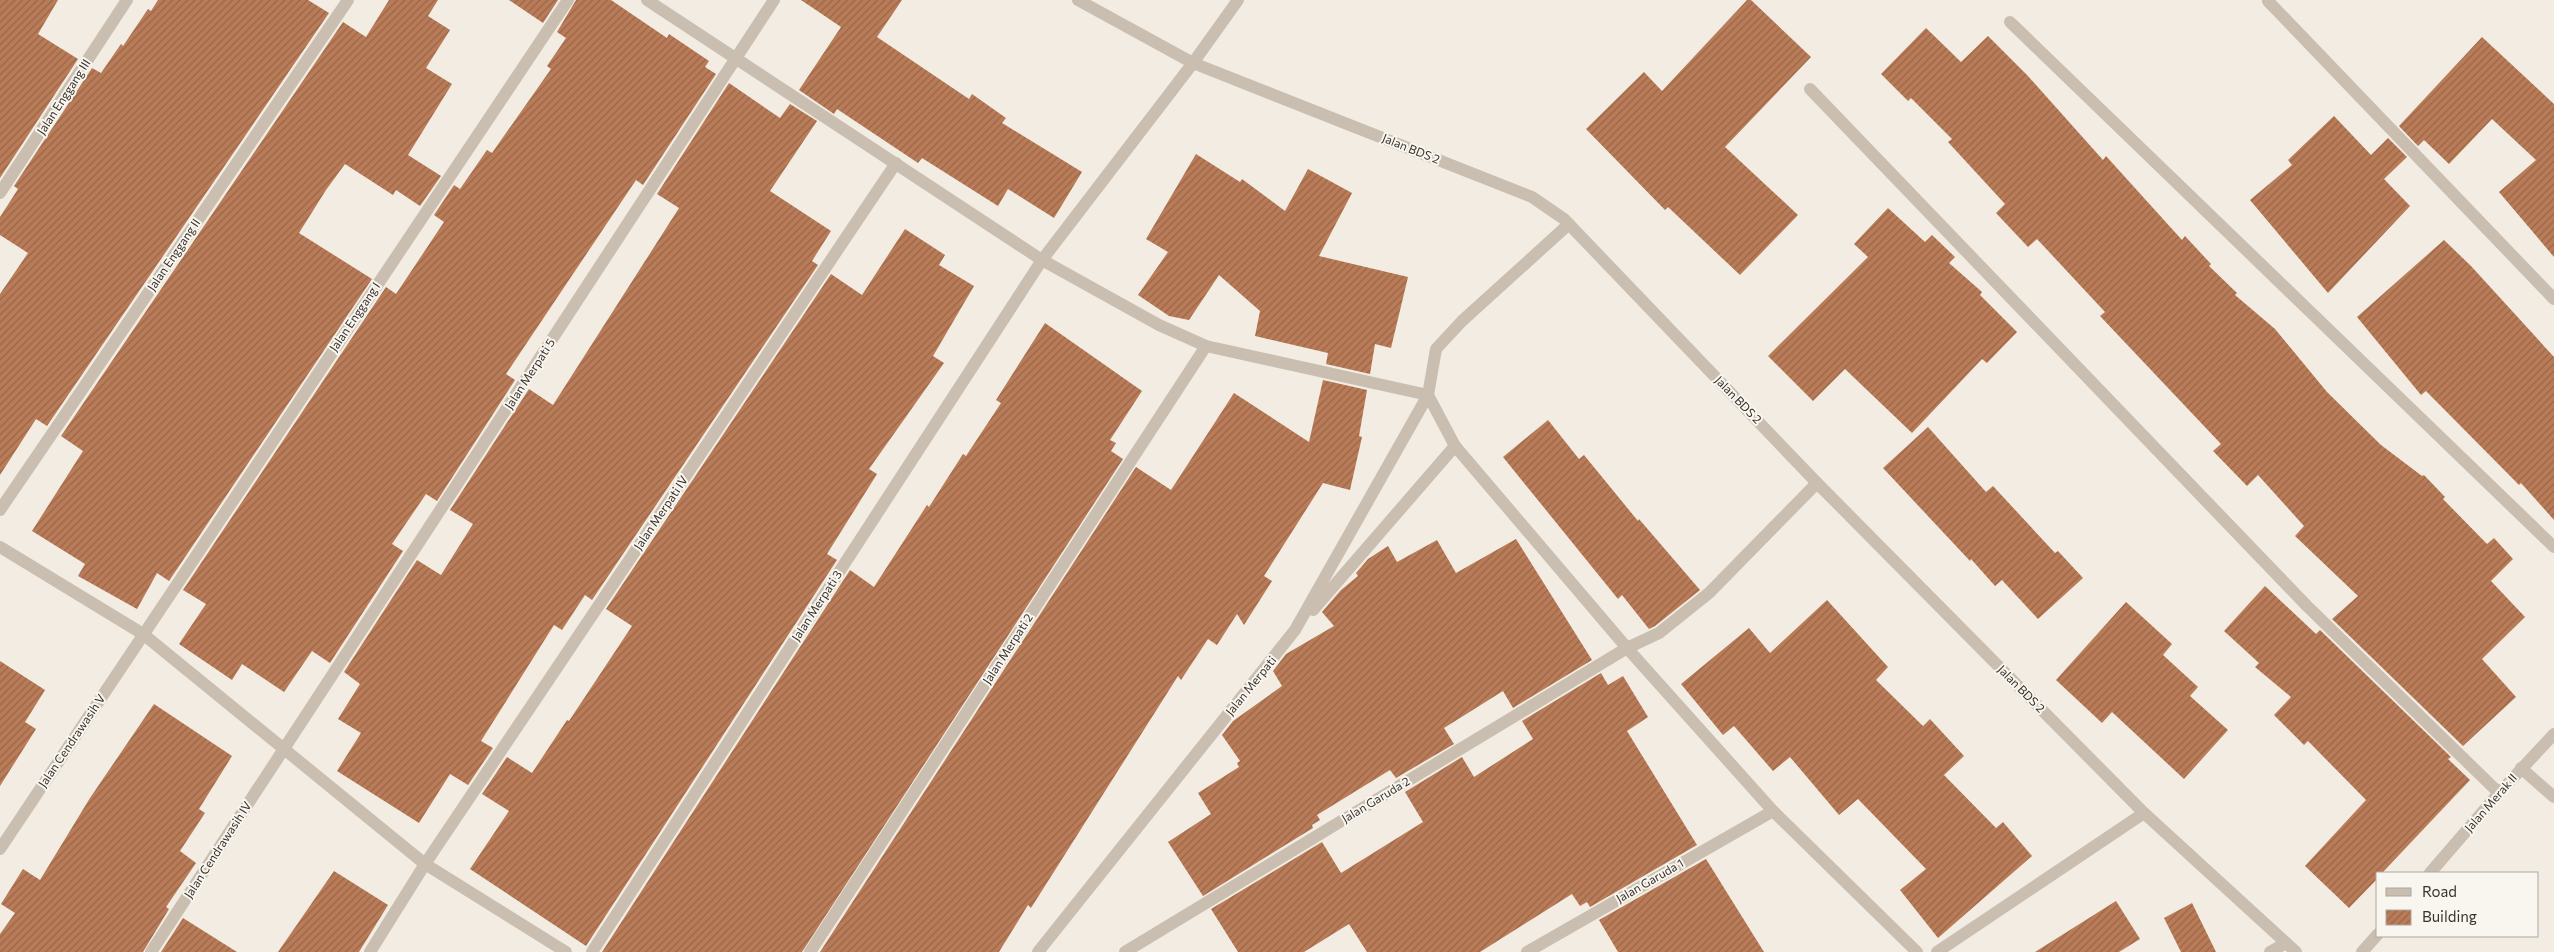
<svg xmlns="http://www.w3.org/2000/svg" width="2554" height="952" font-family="Commissioner,sans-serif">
  <defs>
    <pattern id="building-hatch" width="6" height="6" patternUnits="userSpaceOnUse" patternTransform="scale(1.25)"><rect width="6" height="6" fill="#ba7c58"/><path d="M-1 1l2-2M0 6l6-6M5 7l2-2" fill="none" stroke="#986649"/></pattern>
  </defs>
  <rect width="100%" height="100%" fill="#f2ece3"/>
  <g fill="url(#building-hatch)">
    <path d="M0,0H58L38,34L78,59L0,178Z"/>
    <path d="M158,0H308L329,13L47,426L36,419L0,475V294L28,253L0,235V217L18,189L14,186L92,68L101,73L121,44L123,46L148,9L151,11Z"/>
    <path d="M389,0H438L428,16L450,30L426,68L452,84L408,155L441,176L420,206L396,190L393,195L345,164L326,190L299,233L372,279L169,581L157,573L137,609L78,576L85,564L32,531L83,451L61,436L343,22L366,37Z"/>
    <path d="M509,0H558L543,23Z"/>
    <path d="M576,0H611L667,38L669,34L709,61L705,67L716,74L643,185L636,180L506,374L515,380L437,501L426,494L392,544L403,551L330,663L312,651L284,692L242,664L232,680L179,644L206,604L183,590L386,287L396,294L444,222L434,215L454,185L460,189L487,150L492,153L551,69L547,66L566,38L557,32Z"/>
    <path d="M801,0H902L877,37L969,99L972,94L1006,118L1002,123L1082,172L1054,218L1008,189L998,206L922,158L918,163L837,109L834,114L799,90L841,27Z"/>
    <path d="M1747,0H1751L1811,57L1725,147L1798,215L1740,275L1668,207L1665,210L1586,129L1644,72L1662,91Z"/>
    <path d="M1926,28L1961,62L1988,36L2027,75L2103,160L2106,156L2182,240L2185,236L2211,264L2209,266L2237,293L2235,295L2275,329L2327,392L2381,445L2422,476L2424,475L2445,497L2443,499L2487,544L2494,538L2513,559L2491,581L2525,617L2482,659L2516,697L2463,746L2332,619L2358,596L2295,536L2304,526L2258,475L2247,486L2213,451L2221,444L2100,316L2105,312L2037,239L2028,247L1996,213L2005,204L1948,142L1952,139L1911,98L1908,101L1881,74Z"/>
    <path d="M2482,37L2554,104V257L2499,192L2536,160L2492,119L2449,164L2424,140L2418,146L2399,126Z"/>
    <path d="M729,83L780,118L790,104L817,121L770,191L831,231L812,261L818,265L592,600L585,595L562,630L554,625L481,741L493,748L468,785L450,774L419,823L337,771L361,733L338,719L360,684L344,672L417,560L441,575L473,524L450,510L529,389L553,405L679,208L657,194Z"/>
    <path d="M2334,116L2371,155L2388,138L2407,157L2384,179L2410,206L2328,293L2250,200L2292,165L2288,160Z"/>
    <path d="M1196,154L1240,182L1242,179L1285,211L1308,169L1352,193L1319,256L1408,277L1391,348L1375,344L1370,374L1326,364L1328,353L1255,336L1260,311L1219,275L1189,320L1169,316L1138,295L1168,252L1146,239Z"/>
    <path d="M1888,208L1925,242L1932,235L1955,257L1949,263L1982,292L1980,295L2017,332L1987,363L1982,359L1912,433L1845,369L1813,401L1768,356L1868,257L1854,244Z"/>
    <path d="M905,229L945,255L939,265L974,286L933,356L944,363L869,469L877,474L827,554L837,560L586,946L470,869L509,811L482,794L507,757L532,773L567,720L569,721L632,626L606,609L831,274L862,295Z"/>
    <path d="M2444,240L2471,266L2554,357V520L2521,483L2519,485L2426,391L2421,395L2357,317Z"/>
    <path d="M1045,323L1142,391L1110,440L1116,443L1111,451L1123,459L802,952H602L850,570L874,587L927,505L929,507L963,454L966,456L1001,403L996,400Z"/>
    <path d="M1323,380L1367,390L1359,436L1362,437L1350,490L1323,483L1264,576L1272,581L1244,625L1237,614L1217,645L1208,639L1181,680L1178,676L1031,908L1028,905L999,952H820L1136,467L1171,490L1234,393L1309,442Z"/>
    <path d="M1548,420L1579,459L1584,455L1638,521L1639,519L1700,590L1655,626L1649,629L1622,595L1618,599L1503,457Z"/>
    <path d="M1928,427L1986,492L1993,486L2055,553L2058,551L2083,578L2038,619L2002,580L1995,586L1971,559L1970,561L1883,468Z"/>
    <path d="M1516,539L1592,660L1513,708L1503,691L1444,728L1454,744L1396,778L1390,770L1317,815L1320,820L1312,825L1313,828L1203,896L1168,842L1211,814L1198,793L1239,767L1237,763L1240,761L1222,735L1233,721L1282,686L1273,671L1286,654L1334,626L1322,612L1341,590L1358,576L1356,573L1368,559L1388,546L1397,562L1437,540L1456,573Z"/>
    <path d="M2265,586L2316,634L2320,630L2451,757L2448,759L2470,780L2382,873H2378V878L2349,908L2305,866L2366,800L2308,741L2304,745L2274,715L2291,697L2255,667L2259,663L2224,631Z"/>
    <path d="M1827,600L1888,667L1876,680L1923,726L1930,719L1964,756L1944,775L1996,828L2003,822L2032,856L1938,938L1900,890L1926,869L1858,799L1839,815L1790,757L1773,771L1734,726L1723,735L1681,684L1749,628L1770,653Z"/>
    <path d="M2126,602L2172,644L2163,655L2198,687L2190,696L2228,730L2184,779L2112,712L2102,723L2056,680Z"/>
    <path d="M0,661L45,690L25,722L36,729L0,786Z"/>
    <path d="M1601,673L1608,685L1623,676L1648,717L1627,731L1697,845L1590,907L1587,902L1580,906L1572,894L1480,952H1367L1349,924L1304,952H1238L1211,909L1322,842L1341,873L1423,822L1405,792L1462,757L1474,777L1533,739L1522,721Z"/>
    <path d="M154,704L232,756L199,809L205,813L180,851L196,863L166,907L169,909L143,952H0V934L15,913L1,904L23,869L40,880L90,798Z"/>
    <path d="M1706,859L1764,952H1618L1599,920Z"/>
    <path d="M334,871L388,905L359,952H278Z"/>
    <path d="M2116,901L2140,939L2119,952H2035Z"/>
    <path d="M2192,903L2216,952H2181L2164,918Z"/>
    <path d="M183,918L237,952H161Z"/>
  </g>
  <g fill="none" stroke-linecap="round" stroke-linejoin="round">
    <g stroke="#c9beaf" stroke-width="12">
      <path d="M647,0L1042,260L1159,325L1206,346L1428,395"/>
      <path d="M1078,0L1193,63L1532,197L1564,219L1817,483L2144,813L2296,952"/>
      <path d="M2268,1L2554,299"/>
      <path d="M2010,22L2554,547"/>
      <path d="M1810,89L2307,606L2499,793"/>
      <path d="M0,193L127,0"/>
      <path d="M1569,224L1462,321L1436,349L1428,395L1455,446L1627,648L1773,811L1917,952"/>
      <path d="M0,510L348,0"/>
      <path d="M0,547L143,634L425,864L566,952"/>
      <path d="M1313,610L1455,446"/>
      <path d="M2521,768L2554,797"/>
      <path d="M0,849L568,0"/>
      <path d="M2430,873L2499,793L2554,734"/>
      <path d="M151,952L774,0"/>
      <path d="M370,952L425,864L896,163"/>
      <path d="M592,952L1042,260L1193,63L1238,0"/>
      <path d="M810,952L1206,346"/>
      <path d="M1038,952L1295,630L1428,395"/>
      <path d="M1125,952L1627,648L1659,633L1709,593L1817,483"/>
      <path d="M1527,952L1773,811"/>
      <path d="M1937,952L2144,813"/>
      <path d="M2270,952L2286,943"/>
      <path d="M2362,952L2378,934"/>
    </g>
  </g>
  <g text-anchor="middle" stroke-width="4" stroke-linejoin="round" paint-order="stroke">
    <g font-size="12" fill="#39322d" stroke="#f9f6ef">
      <text transform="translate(64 97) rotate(-57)" y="4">Jalan Enggang III</text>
      <text transform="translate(1411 149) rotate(22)" y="4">Jalan BDS 2</text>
      <text transform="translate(174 255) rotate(-56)" y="4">Jalan Enggang II</text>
      <text transform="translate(355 317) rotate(-56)" y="4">Jalan Enggang I</text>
      <text transform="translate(530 374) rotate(-57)" y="4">Jalan Merpati 5</text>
      <text transform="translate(1738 400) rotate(46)" y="4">Jalan BDS 2</text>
      <text transform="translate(661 513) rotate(-56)" y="4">Jalan Merpati IV</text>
      <text transform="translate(817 606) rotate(-57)" y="4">Jalan Merpati 3</text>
      <text transform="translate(1008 649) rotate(-57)" y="4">Jalan Merpati 2</text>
      <text transform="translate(1251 686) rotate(-51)" y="4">Jalan Merpati</text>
      <text transform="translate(2021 689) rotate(45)" y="4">Jalan BDS 2</text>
      <text transform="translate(72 741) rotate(-56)" y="4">Jalan Cendrawasih V</text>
      <text transform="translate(1376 800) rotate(-31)" y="4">Jalan Garuda 2</text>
      <text transform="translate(2491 803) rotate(-49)" y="4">Jalan Merak II</text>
      <text transform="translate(218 850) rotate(-57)" y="4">Jalan Cendrawasih IV</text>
      <text transform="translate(1650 881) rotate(-30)" y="4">Jalan Garuda 1</text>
    </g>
  </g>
  <rect x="2376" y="872" width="162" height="65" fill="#f9f6ef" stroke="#aca8a1"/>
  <rect x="2386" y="888" width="25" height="8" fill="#c9beaf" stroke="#aca8a1"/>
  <text x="2422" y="897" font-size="15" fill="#39322d">Road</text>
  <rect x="2386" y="910" width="25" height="15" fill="url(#building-hatch)" stroke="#aca8a1"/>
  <text x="2422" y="922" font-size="15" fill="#39322d">Building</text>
</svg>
